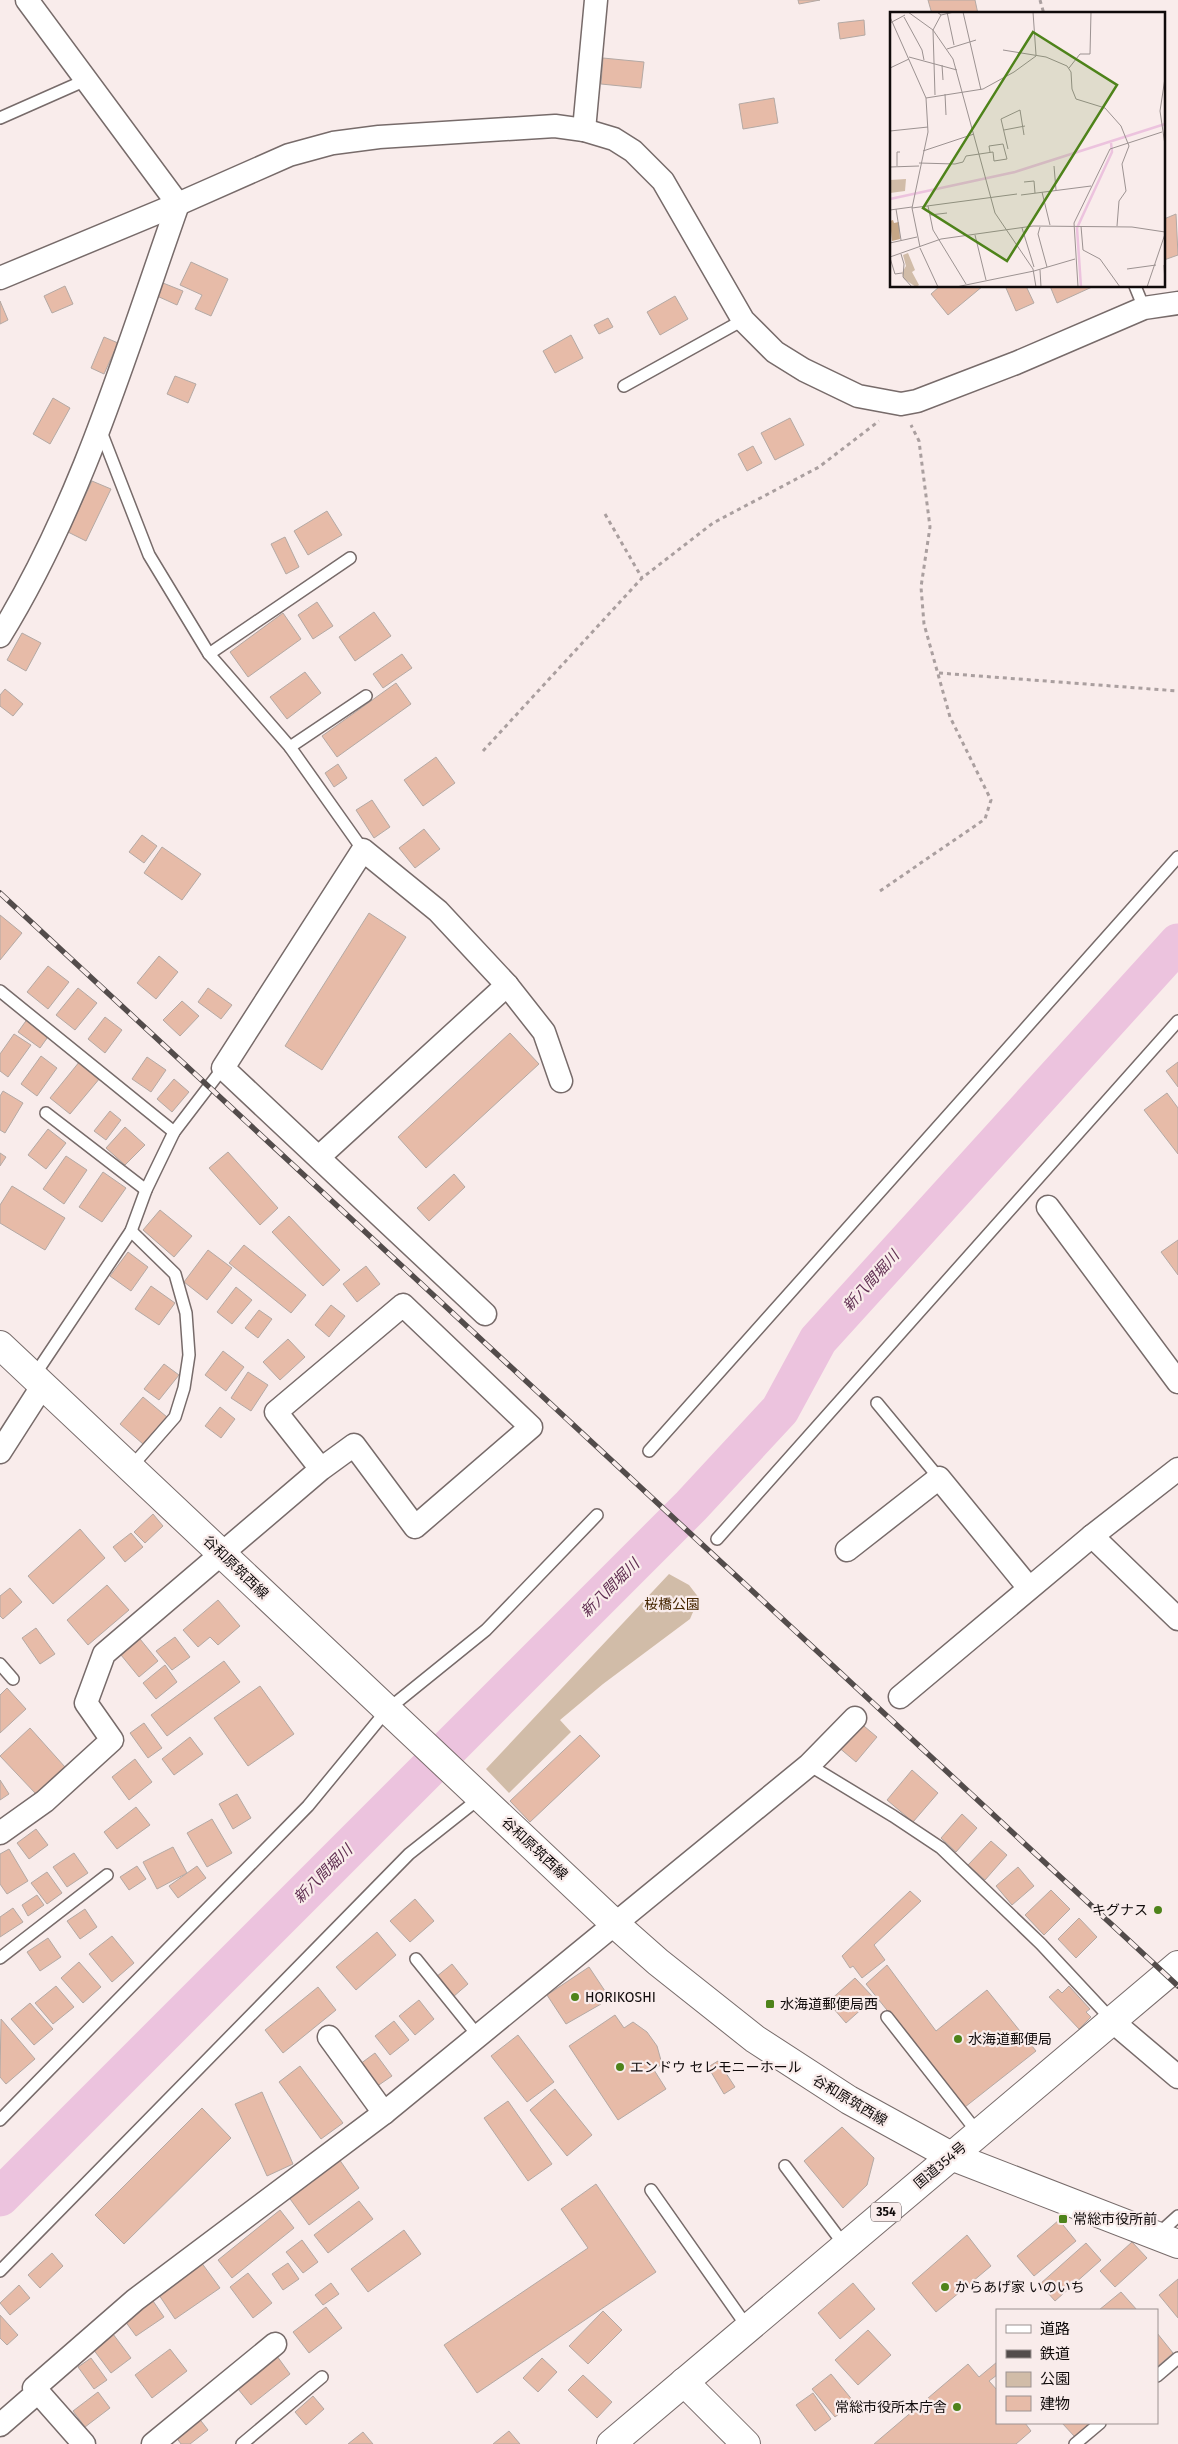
<svg xmlns="http://www.w3.org/2000/svg" width="1178" height="2444" font-family="'Fira Sans','Noto Sans JP',sans-serif">
  <rect width="100%" height="100%" fill="#f9eceb"/>
  <path fill="#d1bca8" d="M669,1574L689,1585L699,1598L690,1619L603,1684L560,1720L571,1732L509,1793L486,1769Z"/>
  <g fill="none" stroke-linecap="round" stroke-linejoin="round">
    <path stroke="#ecc3de" stroke-width="39" d="M0,2197L691,1506L780,1410L818,1340L1178,943"/>
  </g>
  <g fill="#e7bba8" stroke="#b4a9a4">
    <path d="M798,0H820L799,4Z"/>
    <path d="M928,0H975L978,14H932Z"/>
    <path d="M864,20L865,35L840,39L838,23Z"/>
    <path d="M603,58L644,62L641,88L601,84Z"/>
    <path d="M774,98L778,123L743,129L739,104Z"/>
    <path d="M1176,214L1178,255L1164,260V219Z"/>
    <path d="M191,262L228,279L211,316L195,309L202,295L180,285Z"/>
    <path d="M163,283L183,291L177,305L157,296Z"/>
    <path d="M65,286L73,304L52,313L44,296Z"/>
    <path d="M940,286H983L948,315L931,294Z"/>
    <path d="M1010,286H1026L1034,303L1016,311L1006,288Z"/>
    <path d="M1050,286H1092V287L1057,303Z"/>
    <path d="M675,296L688,319L660,335L647,312Z"/>
    <path d="M0,301L8,320L0,324Z"/>
    <path d="M608,318L613,327L599,334L594,325Z"/>
    <path d="M571,335L583,358L555,373L543,351Z"/>
    <path d="M104,337L118,343L104,374L91,368Z"/>
    <path d="M175,376L196,384L188,403L167,394Z"/>
    <path d="M53,398L70,408L50,444L33,434Z"/>
    <path d="M790,418L804,445L775,460L761,433Z"/>
    <path d="M753,446L762,463L747,471L738,454Z"/>
    <path d="M92,481L111,489L86,541L68,532Z"/>
    <path d="M327,511L342,535L308,555L294,531Z"/>
    <path d="M285,537L299,567L286,574L271,544Z"/>
    <path d="M317,602L333,626L313,639L298,615Z"/>
    <path d="M374,612L391,636L355,661L339,637Z"/>
    <path d="M283,613L301,639L248,677L230,652Z"/>
    <path d="M22,633L41,643L26,671L7,660Z"/>
    <path d="M402,654L412,668L383,688L373,674Z"/>
    <path d="M305,672L321,693L287,719L270,697Z"/>
    <path d="M396,683L411,704L337,757L322,736Z"/>
    <path d="M5,689L23,704L13,716L0,706V695Z"/>
    <path d="M436,757L455,783L423,806L404,780Z"/>
    <path d="M338,764L347,778L334,787L325,773Z"/>
    <path d="M372,800L390,827L374,838L356,810Z"/>
    <path d="M424,829L440,849L415,868L399,848Z"/>
    <path d="M142,835L157,846L144,863L129,852Z"/>
    <path d="M162,847L201,874L182,900L144,873Z"/>
    <path d="M369,913L406,937L322,1070L285,1046Z"/>
    <path d="M0,915L22,933L0,960Z"/>
    <path d="M159,956L178,972L156,999L137,983Z"/>
    <path d="M48,966L69,982L48,1009L27,992Z"/>
    <path d="M78,988L97,1003L75,1030L56,1015Z"/>
    <path d="M208,988L232,1005L221,1019L198,1002Z"/>
    <path d="M182,1001L199,1016L180,1036L163,1020Z"/>
    <path d="M105,1017L122,1030L105,1053L88,1039Z"/>
    <path d="M28,1018L50,1034L40,1048L18,1032Z"/>
    <path d="M510,1033L539,1064L426,1168L398,1137Z"/>
    <path d="M14,1034L31,1045L8,1077L0,1071V1054Z"/>
    <path d="M41,1056L57,1068L37,1096L21,1084Z"/>
    <path d="M147,1057L166,1070L151,1092L132,1079Z"/>
    <path d="M80,1061L100,1078L70,1114L50,1098Z"/>
    <path d="M1178,1062V1087L1166,1071Z"/>
    <path d="M174,1079L189,1092L172,1112L157,1099Z"/>
    <path d="M3,1091L23,1103L5,1133L0,1130V1096Z"/>
    <path d="M1167,1093L1178,1108V1154L1144,1110Z"/>
    <path d="M110,1111L121,1120L106,1140L94,1131Z"/>
    <path d="M125,1127L145,1145L125,1165L106,1148Z"/>
    <path d="M48,1129L66,1143L46,1169L28,1155Z"/>
    <path d="M228,1152L278,1208L260,1225L209,1168Z"/>
    <path d="M0,1153L6,1157L0,1166Z"/>
    <path d="M66,1156L87,1170L64,1204L43,1189Z"/>
    <path d="M103,1172L126,1188L102,1222L79,1207Z"/>
    <path d="M454,1174L465,1187L429,1221L417,1208Z"/>
    <path d="M12,1186L65,1218L45,1250L0,1223V1205Z"/>
    <path d="M160,1210L192,1236L174,1257L143,1230Z"/>
    <path d="M289,1216L340,1270L323,1286L272,1232Z"/>
    <path d="M1178,1240V1275L1161,1252Z"/>
    <path d="M244,1245L306,1295L291,1313L229,1263Z"/>
    <path d="M208,1250L232,1268L207,1300L184,1282Z"/>
    <path d="M128,1252L148,1267L131,1291L110,1276Z"/>
    <path d="M366,1266L380,1284L357,1302L343,1284Z"/>
    <path d="M151,1286L175,1303L159,1325L135,1309Z"/>
    <path d="M236,1287L252,1300L232,1324L217,1312Z"/>
    <path d="M331,1305L345,1316L329,1337L315,1325Z"/>
    <path d="M259,1310L272,1319L258,1338L245,1328Z"/>
    <path d="M288,1339L305,1357L280,1380L263,1362Z"/>
    <path d="M223,1351L244,1367L226,1391L205,1375Z"/>
    <path d="M164,1364L179,1375L159,1400L144,1389Z"/>
    <path d="M248,1372L268,1385L251,1411L231,1398Z"/>
    <path d="M143,1397L167,1417L143,1444L120,1424Z"/>
    <path d="M220,1407L235,1419L221,1438L205,1426Z"/>
    <path d="M153,1514L163,1526L145,1543L134,1532Z"/>
    <path d="M80,1529L105,1558L53,1604L28,1576Z"/>
    <path d="M131,1533L143,1547L125,1562L113,1547Z"/>
    <path d="M107,1585L129,1610L88,1645L67,1620Z"/>
    <path d="M10,1588L22,1602L3,1619L0,1616V1596Z"/>
    <path d="M218,1600L240,1626L218,1645L210,1637L198,1647L183,1630Z"/>
    <path d="M36,1628L55,1654L40,1664L22,1638Z"/>
    <path d="M175,1637L190,1657L172,1670L156,1651Z"/>
    <path d="M140,1639L158,1661L139,1677L121,1655Z"/>
    <path d="M224,1661L240,1682L167,1736L151,1715Z"/>
    <path d="M165,1665L177,1682L156,1699L143,1683Z"/>
    <path d="M260,1686L294,1734L248,1766L214,1718Z"/>
    <path d="M7,1688L26,1709L0,1733V1695Z"/>
    <path d="M858,1721L877,1737L856,1762L837,1746Z"/>
    <path d="M144,1723L162,1748L148,1758L130,1733Z"/>
    <path d="M30,1728L65,1767L36,1794L0,1756Z"/>
    <path d="M580,1735L600,1756L530,1822L510,1801Z"/>
    <path d="M190,1737L203,1754L174,1775L162,1759Z"/>
    <path d="M135,1759L152,1782L129,1800L112,1777Z"/>
    <path d="M912,1770L938,1793L913,1822L887,1800Z"/>
    <path d="M0,1780L9,1794L0,1800Z"/>
    <path d="M237,1794L251,1818L233,1829L219,1804Z"/>
    <path d="M136,1807L150,1825L117,1849L104,1832Z"/>
    <path d="M962,1814L977,1828L956,1852L941,1838Z"/>
    <path d="M212,1819L232,1853L207,1867L187,1833Z"/>
    <path d="M36,1829L48,1845L29,1859L17,1843Z"/>
    <path d="M991,1841L1007,1855L985,1880L968,1865Z"/>
    <path d="M173,1847L187,1873L157,1889L143,1862Z"/>
    <path d="M9,1849L28,1881L7,1894L0,1884V1854Z"/>
    <path d="M74,1853L88,1873L67,1887L53,1867Z"/>
    <path d="M137,1866L146,1879L129,1890L120,1877Z"/>
    <path d="M197,1866L206,1878L178,1898L169,1886Z"/>
    <path d="M1018,1867L1034,1886L1012,1905L996,1886Z"/>
    <path d="M47,1872L62,1893L47,1904L31,1883Z"/>
    <path d="M1051,1890L1070,1909L1044,1935L1025,1915Z"/>
    <path d="M910,1891L921,1901L874,1945L885,1960L862,1978L853,1966L850,1968L842,1956Z"/>
    <path d="M37,1895L44,1905L28,1916L22,1905Z"/>
    <path d="M415,1899L434,1921L410,1942L390,1921Z"/>
    <path d="M13,1908L23,1922L0,1937V1917Z"/>
    <path d="M85,1909L97,1927L80,1939L67,1921Z"/>
    <path d="M1079,1918L1097,1937L1076,1958L1058,1939Z"/>
    <path d="M377,1932L396,1955L356,1990L336,1967Z"/>
    <path d="M112,1936L134,1963L112,1982L89,1954Z"/>
    <path d="M48,1938L61,1957L40,1971L27,1952Z"/>
    <path d="M79,1962L101,1987L83,2003L61,1978Z"/>
    <path d="M452,1964L468,1984L453,1997L436,1977Z"/>
    <path d="M887,1965L936,2031L987,1990L1036,2051L965,2107L866,1984Z"/>
    <path d="M589,1967L607,1994L598,2000L601,2004L566,2024L547,1995Z"/>
    <path d="M855,1978L874,1998L846,2023L828,2002Z"/>
    <path d="M56,1986L74,2007L53,2024L35,2003Z"/>
    <path d="M1069,1986L1090,2009L1086,2012L1091,2017L1079,2029L1049,1997L1058,1989L1062,1993Z"/>
    <path d="M318,1987L336,2010L283,2053L265,2030Z"/>
    <path d="M419,2000L434,2019L415,2035L399,2016Z"/>
    <path d="M30,2003L53,2029L34,2045L11,2019Z"/>
    <path d="M615,2015L624,2028L633,2022L647,2032L657,2046L662,2064L654,2070L666,2089L618,2120L569,2046Z"/>
    <path d="M1,2019L35,2059L6,2084L0,2077Z"/>
    <path d="M394,2021L409,2040L390,2055L375,2036Z"/>
    <path d="M518,2035L554,2082L527,2102L491,2056Z"/>
    <path d="M375,2053L392,2076L373,2089L356,2067Z"/>
    <path d="M718,2061L735,2087L724,2094L708,2067Z"/>
    <path d="M300,2066L343,2123L321,2139L279,2082Z"/>
    <path d="M555,2089L592,2135L567,2156L530,2110Z"/>
    <path d="M262,2092L293,2164L267,2176L235,2104Z"/>
    <path d="M508,2101L552,2164L528,2181L484,2118Z"/>
    <path d="M202,2108L231,2138L124,2244L95,2215Z"/>
    <path d="M842,2127L874,2158L867,2185L843,2208L804,2161Z"/>
    <path d="M339,2159L359,2188L309,2225L288,2196Z"/>
    <path d="M596,2184L656,2272L477,2393L444,2345L588,2248L561,2209Z"/>
    <path d="M359,2201L373,2219L328,2253L314,2235Z"/>
    <path d="M280,2210L294,2228L232,2278L218,2260Z"/>
    <path d="M1059,2220L1076,2241L1034,2276L1017,2256Z"/>
    <path d="M404,2230L421,2254L368,2292L351,2269Z"/>
    <path d="M967,2235L991,2266L936,2312L912,2283Z"/>
    <path d="M302,2240L318,2262L303,2273L286,2252Z"/>
    <path d="M1132,2242L1147,2258L1115,2287L1100,2271Z"/>
    <path d="M1086,2243L1101,2260L1055,2301L1040,2284Z"/>
    <path d="M52,2253L63,2266L40,2288L28,2275Z"/>
    <path d="M201,2262L220,2288L175,2319L157,2292Z"/>
    <path d="M288,2263L299,2279L283,2290L272,2274Z"/>
    <path d="M248,2273L272,2303L253,2318L230,2287Z"/>
    <path d="M1178,2279V2318L1159,2295Z"/>
    <path d="M331,2283L339,2294L323,2305L315,2295Z"/>
    <path d="M853,2283L875,2309L840,2339L818,2313Z"/>
    <path d="M19,2285L30,2298L10,2315L0,2303Z"/>
    <path d="M1121,2292L1137,2310H1099Z"/>
    <path d="M153,2301L164,2317L136,2336L125,2321Z"/>
    <path d="M326,2307L342,2328L309,2353L293,2332Z"/>
    <path d="M603,2311L622,2330L588,2364L569,2346Z"/>
    <path d="M0,2315L18,2335L7,2345L0,2338Z"/>
    <path d="M868,2330L891,2355L858,2385L835,2360Z"/>
    <path d="M1157,2333L1173,2353L1157,2367Z"/>
    <path d="M113,2334L131,2358L111,2373L93,2349Z"/>
    <path d="M170,2349L187,2371L152,2398L135,2375Z"/>
    <path d="M274,2352L290,2374L251,2405L234,2384Z"/>
    <path d="M91,2358L107,2380L94,2389L78,2367Z"/>
    <path d="M542,2358L557,2372L538,2392L523,2378Z"/>
    <path d="M997,2362V2375L989,2381L997,2390V2423H1025L1031,2431L1016,2444H874L968,2364L979,2377Z"/>
    <path d="M831,2374L854,2402L835,2417L812,2389Z"/>
    <path d="M583,2375L612,2402L597,2418L568,2390Z"/>
    <path d="M98,2392L110,2408L85,2427L73,2411Z"/>
    <path d="M813,2393L831,2419L815,2431L796,2405Z"/>
    <path d="M313,2396L324,2409L306,2425L295,2412Z"/>
    <path d="M198,2417L208,2430L190,2444H181L174,2434Z"/>
    <path d="M1062,2423H1092L1075,2437Z"/>
    <path d="M509,2431L520,2444H493Z"/>
    <path d="M363,2432L373,2444H348Z"/>
  </g>
  <g fill="none" stroke-linecap="round" stroke-linejoin="round">
    <g stroke="#776b6a" stroke-width="14">
      <g id="service">
        <path d="M0,118L86,80"/>
        <path d="M1135,286L1144,308"/>
        <path d="M624,386L743,320"/>
        <path d="M100,429L149,555L209,654L290,747L363,850"/>
        <path d="M209,654L350,558"/>
        <path d="M290,747L366,696"/>
        <path d="M0,991L174,1132"/>
        <path d="M46,1113L146,1190"/>
        <path d="M131,1231L175,1274L186,1313L189,1355L184,1388L175,1417L132,1466"/>
        <path d="M34,1376L131,1231L146,1190L174,1132L223,1068"/>
        <path d="M877,1403L939,1478"/>
        <path d="M649,1451L1178,857"/>
        <path d="M717,1539L1178,1021"/>
        <path d="M0,1664L13,1679"/>
        <path d="M809,1765L893,1816L941,1848L1041,1944L1112,2020"/>
        <path d="M0,1958L107,1875"/>
        <path d="M416,1959L479,2037"/>
        <path d="M887,2017L978,2133"/>
        <path d="M0,2120L308,1806L387,1710L486,1630L597,1515"/>
        <path d="M785,2166L845,2246"/>
        <path d="M651,2190L748,2328"/>
        <path d="M1158,2234L1178,2216"/>
        <path d="M0,2271L409,1854L481,1797"/>
        <path d="M1157,2376L1178,2358"/>
        <path d="M242,2444L322,2377"/>
        <path d="M1075,2444L1100,2423"/>
      </g>
    </g>
    <g stroke="#776b6a" stroke-width="25">
      <g id="minor">
        <path d="M27,0L178,204"/>
        <path d="M584,130L596,0"/>
        <path d="M0,278L178,204L289,155L333,143L379,137L555,126L584,130L614,139L633,151L663,181L743,320L775,352L804,370L858,396L901,404L917,401L1016,363L1144,308L1178,303"/>
        <path d="M0,636C82,503 126,351 178,204"/>
        <path d="M319,1157L507,985"/>
        <path d="M1048,1207L1178,1382"/>
        <path d="M485,1314L223,1068L363,850L438,911L507,985L544,1032L561,1081"/>
        <path d="M0,1452L43,1385"/>
        <path d="M1092,1536L1178,1619"/>
        <path d="M847,1550L939,1478L1029,1588"/>
        <path d="M900,1697L1092,1536L1178,1469"/>
        <path d="M0,1833L45,1801L112,1740L86,1703L104,1654L321,1469L354,1445L415,1527L531,1427L403,1305L276,1412L321,1469"/>
        <path d="M1112,2021L1178,2077"/>
        <path d="M329,2037L384,2113"/>
        <path d="M38,2392L84,2444"/>
        <path d="M0,2425L38,2392L34,2388L135,2300L384,2113L809,1765L855,1718"/>
        <path d="M153,2444L275,2344"/>
      </g>
    </g>
    <g stroke="#776b6a" stroke-width="30">
      <path id="tertiary" d="M684,2382L746,2444"/>
    </g>
    <g stroke="#776b6a" stroke-width="30">
      <path id="secondary" d="M0,1345L615,1924L658,1962L755,2039L849,2100L951,2156L1178,2244"/>
    </g>
    <g stroke="#776b6a" stroke-width="30">
      <path id="trunk" d="M611,2444L1178,1965"/>
    </g>
    <g stroke="#aa9f9f" stroke-width="3" stroke-dasharray="4 4" stroke-linecap="butt">
      <path d="M1040,0L1044,14"/>
      <path d="M605,514L642,578"/>
      <path d="M939,673L1178,691"/>
      <path d="M483,751L642,578L713,523L819,467L879,421"/>
      <path d="M880,891L985,819L991,800L950,717L924,624L921,587L930,527L919,441L911,425"/>
    </g>
    <use href="#service" stroke="#fff" stroke-width="11"/>
    <use href="#minor" stroke="#fff" stroke-width="22"/>
    <use href="#tertiary" stroke="#fff" stroke-width="28"/>
    <use href="#secondary" stroke="#fff" stroke-width="28"/>
    <use href="#trunk" stroke="#fff" stroke-width="28"/>
    <g stroke="#534c4b" stroke-width="5.5">
      <path id="rail" d="M0,893L1178,1986"/>
    </g>
    <use href="#rail" stroke="#f9eceb" stroke-width="4" stroke-dasharray="11" stroke-linecap="butt"/>
  </g>
  <g fill="#4e831a" stroke="#f9eceb" stroke-width="2">
    <circle cx="1158" cy="1910" r="5"/>
    <circle cx="575" cy="1997" r="5"/>
    <rect x="765" y="1999" width="10" height="10" rx="2.5"/>
    <circle cx="958" cy="2039" r="5"/>
    <circle cx="620" cy="2067" r="5"/>
    <rect x="1058" y="2214" width="10" height="10" rx="2.5"/>
    <circle cx="945" cy="2287" r="5"/>
    <circle cx="957" cy="2407" r="5"/>
  </g>
  <g text-anchor="middle" stroke-width="4.5" stroke-linejoin="round" paint-order="stroke">
    <rect fill="#f9eceb" stroke="#564e4e" stroke-width="1" x="871" y="2202.5" width="30" height="19" rx="4"/>
    <g font-size="12" font-weight="bold" fill="#100b0b">
      <text x="886" y="2216">354</text>
    </g>
    <g font-size="14" fill="#100b0b" stroke="#f9eceb">
      <text transform="translate(236 1567) rotate(44)" y="5">谷和原筑西線</text>
      <text transform="translate(535 1848) rotate(43)" y="5">谷和原筑西線</text>
      <text transform="translate(850 2100) rotate(31)" y="5">谷和原筑西線</text>
      <text transform="translate(940 2165) rotate(-40)" y="5">国道354号</text>
    </g>
    <g font-size="14" fill="#452600" stroke="#f9eceb">
      <text x="672" y="1609">桜橋公園</text>
    </g>
    <g font-size="14" fill="#100b0b" stroke="#f9eceb" text-anchor="start">
      <text x="1148" y="1915" text-anchor="end">キグナス</text>
      <text x="585" y="2002">HORIKOSHI</text>
      <text x="780" y="2009">水海道郵便局西</text>
      <text x="968" y="2044">水海道郵便局</text>
      <text x="630" y="2072">エンドウ セレモニーホール</text>
      <text x="1073" y="2224">常総市役所前</text>
      <text x="955" y="2292">からあげ家 いのいち</text>
      <text x="947" y="2412" text-anchor="end">常総市役所本庁舎</text>
    </g>
    <g font-size="15" font-style="italic" fill="#612f52" stroke="#f9eceb">
      <text transform="translate(871 1281) rotate(-48)" y="5">新八間堀川</text>
      <text transform="translate(610 1588) rotate(-45)" y="5">新八間堀川</text>
      <text transform="translate(323 1874) rotate(-45)" y="5">新八間堀川</text>
    </g>
  </g>
  <g transform="translate(890 12)">
    <rect width="275" height="275" fill="#f9eceb"/>
    <path d="M16,167L15,179L0,181V168ZM18,241L25,258L22,260L29,273L26,275L14,267L12,261L16,254L13,243Z" fill="#d1bca8"/>
    <path d="M3,208L4,211L9,210L10,227L2,229L0,209Z" fill="#c6a686"/>
    <path fill="none" stroke="#ecc3de" stroke-width="2.5" d="M0,187L125,160L275,112M191,275L187,216L222,140L221,131"/>
    <path fill="none" stroke="#9c9291" stroke-width="1" d="M18,0L43,18L63,47L105,201L143,257L146,275M47,0L51,3L64,0M57,0L64,33M73,0L91,78M143,0L146,43M0,5L36,86L38,120L22,196L30,235M14,5L32,38L34,48M0,11L15,3M57,37L86,28M113,38L156,45L177,54L181,60L182,77L186,87L215,96L231,114L239,134L232,152L236,179L229,189L227,214M19,45L67,58M52,53L53,68M0,56L19,47M179,56L190,42H200L201,0M275,66L270,99L275,133M55,82L56,103M45,83L43,18L51,3M36,86L93,77L124,60L146,44M114,118L135,114M0,119L38,115M118,137L111,107L130,98L134,123M33,139L84,122M29,151L65,152L73,150L76,144L103,140L104,149L117,147L113,132L99,134L100,140M7,154V140H10M164,154L166,178M0,155L29,154M134,170L144,169L145,181M152,180L160,213M131,183L201,174M38,194L43,218L76,272M22,196L127,182M6,197L11,228M0,198L22,195M40,203L57,201M191,214L193,238L210,247L230,275M150,215L148,222L157,255M132,216L144,255M85,223L96,268M0,231L27,225M30,236L48,275M11,242L14,252L13,265L22,275M0,245L51,227L143,214L242,215L275,220M0,246L5,262L12,261M274,253L275,271M237,257L266,253M150,258L151,275M66,275L144,259L185,247M188,275L184,211L220,137L272,120M257,275L275,222"/>
    <path fill="#4e831a" fill-opacity="0.15" stroke="#4e831a" stroke-width="2.5" d="M143,20L227,73L117,249L33,196Z"/>
    <rect width="275" height="275" fill="none" stroke="#100b0b" stroke-width="2.5"/>
  </g>
  <rect x="996" y="2309" width="162" height="115" fill="#f9eceb" stroke="#9c9291"/>
  <rect x="1006" y="2325" width="25" height="8" fill="#ffffff" stroke="#9c9291"/>
  <text x="1040" y="2334" font-size="15" fill="#100b0b">道路</text>
  <rect x="1006" y="2350" width="25" height="8" fill="#534c4b" stroke="#9c9291"/>
  <text x="1040" y="2359" font-size="15" fill="#100b0b">鉄道</text>
  <rect x="1006" y="2372" width="25" height="15" fill="#d1bca8" stroke="#9c9291"/>
  <text x="1040" y="2384" font-size="15" fill="#100b0b">公園</text>
  <rect x="1006" y="2396" width="25" height="15" fill="#e7bba8" stroke="#9c9291"/>
  <text x="1040" y="2409" font-size="15" fill="#100b0b">建物</text>
</svg>
